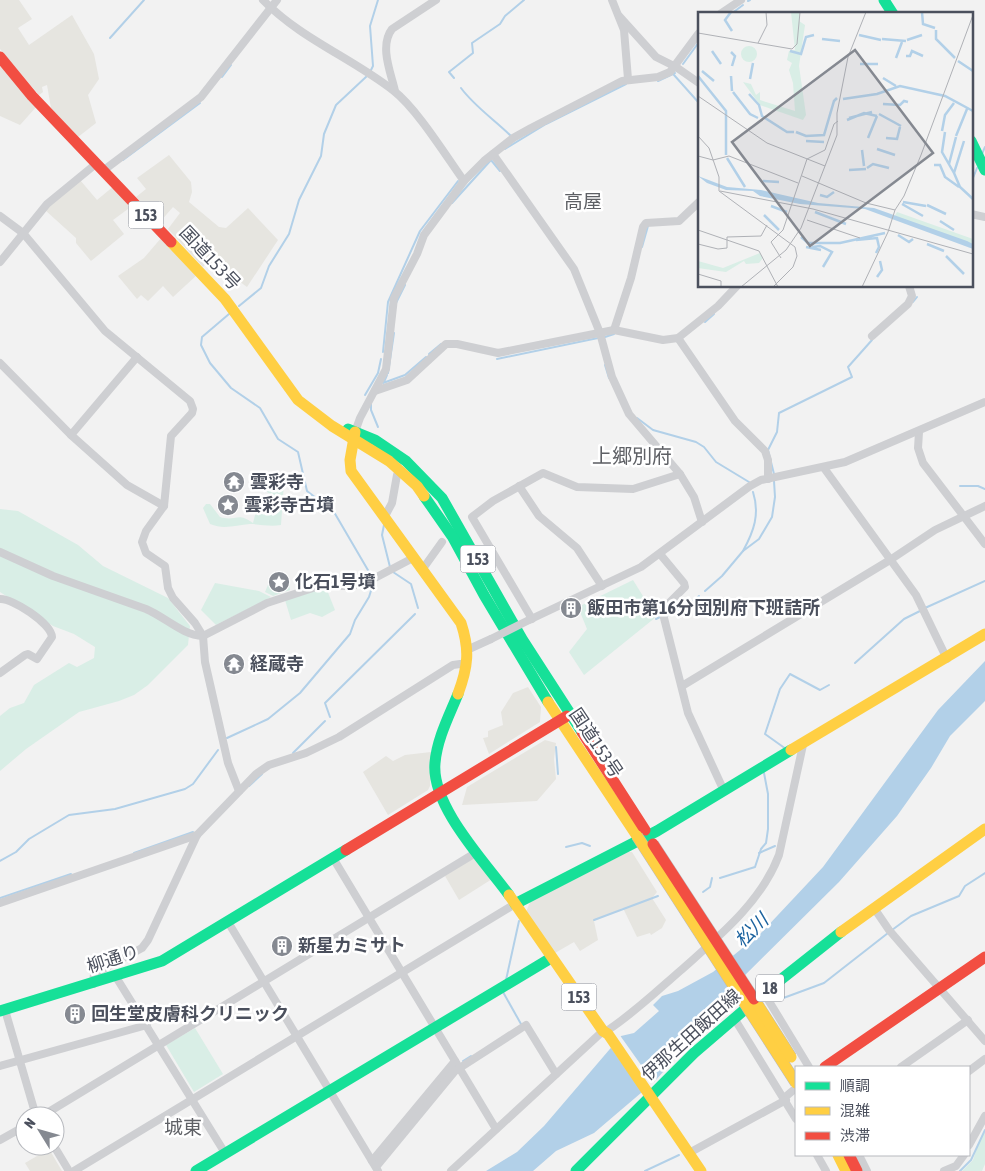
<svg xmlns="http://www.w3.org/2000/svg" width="985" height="1171" font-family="'Asap Condensed','Noto Sans JP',sans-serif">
  <rect width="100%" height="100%" fill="#f2f2f2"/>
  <g fill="#e6e5e0">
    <path d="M0,0H19L32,19L18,28L29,45L72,15L94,54L99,79L88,95L96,123L78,137L51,108L47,85L42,87L43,92L39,95L0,49Z"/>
    <path d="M0,65L37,106L20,125L0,116Z"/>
    <path d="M169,155L191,182L192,192L189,202L219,227L226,228L248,208L278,240L247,287L225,271L222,272L208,261L203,267L168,229L180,213L173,207L160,222L136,197L146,189L137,178Z"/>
    <path d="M80,180L97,200L114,186L132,206L113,220L124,234L91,261L76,243V238L45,210Z"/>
    <path d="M162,237L198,274L173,297L163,286L148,301L141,295L137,299L118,276L144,258Z"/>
    <path d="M528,687L541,707L540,722L489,754L483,738L488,737V731L503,725L501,712L513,693Z"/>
    <path d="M545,740L556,743L554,759L556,779L537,801L462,805L467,787Z"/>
    <path d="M431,752L430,786L428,790L388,815L363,772L386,756L393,761L405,755Z"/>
    <path d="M628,852H632L657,892L652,898L666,920L662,928L651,935L650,933L637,937L623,908L594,921L598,940L580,951L574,942L555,953L526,912L530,902Z"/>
    <path d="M475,857L492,879L459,900L445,876Z"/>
    <path d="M49,1149L62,1171H30L25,1163Z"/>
  </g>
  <g fill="#d9eee6">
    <path d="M270,482L284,483L281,525C270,527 260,524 250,524C236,525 224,530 210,524L203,508L206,504H210L220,517C236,522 237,511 253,523L257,507L264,512L277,505V498L267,492Z"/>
    <path d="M0,509L18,511L78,545L103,566L168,598L190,626L188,645L148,685L134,695L119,701L79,712L26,749L0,771V716L10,708L24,703L34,685L69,663L77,667L94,658L95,647L74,634L53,626L0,592Z"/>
    <path d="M273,573L287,574L290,590L273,596L265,592Z"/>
    <path d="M633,580L656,617L584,675L569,652L587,629L578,607Z"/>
    <path d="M215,583L259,591L271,597L216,625L201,610Z"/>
    <path d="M318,590H327L335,610L322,617L310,613L291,620L285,600Z"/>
    <path d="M195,1028L223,1074L194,1092L166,1045Z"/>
    <path d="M985,1132V1164L982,1171H962L973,1160L980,1139Z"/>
  </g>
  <path fill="#b2d0e8" d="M985,661V701L950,736L931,768L897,816L839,882L726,994L687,1045L655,1081L594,1133L556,1151L533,1171H486L517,1152L544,1126L621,1036L634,1033L659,1011L653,1005L662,996L678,991L713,972L761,933L823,867L938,710Z"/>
  <path fill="#f2f2f2" d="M619,1034L651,1079L656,1083L643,1093L609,1045Z"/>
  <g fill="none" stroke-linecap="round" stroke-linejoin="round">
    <g stroke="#b2d0e8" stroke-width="2">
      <path d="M748,1L750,0"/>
      <path d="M731,14L743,5"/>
      <path d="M110,38L144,0"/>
      <path d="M683,64L699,42"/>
      <path d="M370,72L373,66L370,26L378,0"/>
      <path d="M674,75L699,103"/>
      <path d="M222,77L231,65"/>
      <path d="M454,78L449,72L473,53L472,43L500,24L505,16L524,0"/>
      <path d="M658,81L675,73"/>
      <path d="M461,88C475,107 495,120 512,137"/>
      <path d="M505,149L546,124L626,84"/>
      <path d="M982,154L985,147"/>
      <path d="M123,160L200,103"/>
      <path d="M971,183L977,168"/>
      <path d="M452,203L491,160L500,171"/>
      <path d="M642,247L648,226"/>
      <path d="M913,302L917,297"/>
      <path d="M396,303L405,285"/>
      <path d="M239,306L261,288L269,266L289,234L299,200L321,156L324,134L336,105L367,76"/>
      <path d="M229,314L202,337L201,345L210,363L231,388L260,408L278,439L298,452L307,491L334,512L372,577"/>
      <path d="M705,322L714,314"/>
      <path d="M605,337L614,334"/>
      <path d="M383,352L388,302L420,231L458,181"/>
      <path d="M429,354L441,344"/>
      <path d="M497,359L598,338"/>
      <path d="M605,365L609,378"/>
      <path d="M388,373L394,333"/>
      <path d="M384,382L387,375"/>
      <path d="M383,383L405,375L426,357"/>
      <path d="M365,395L378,373L381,359"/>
      <path d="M371,403V410L378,427"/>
      <path d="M637,418L653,430L696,442L704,447L716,462L749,482"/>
      <path d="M774,474L768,450L777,432L779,413L852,377L848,367L872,340"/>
      <path d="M960,486H978L985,489"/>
      <path d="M384,525L382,535L390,567"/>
      <path d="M743,551C754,531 760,514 753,492"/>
      <path d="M393,572L411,584L418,608"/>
      <path d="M705,591L722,576L743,551L759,539L772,517L775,497L774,481"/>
      <path d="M925,608L985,581"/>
      <path d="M666,616L686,608L699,596"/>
      <path d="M656,619L660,617"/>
      <path d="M855,663L904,619L920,611"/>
      <path d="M330,717L325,703L415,614"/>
      <path d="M227,738L268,719L300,693L350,634L355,620L369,597L374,581"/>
      <path d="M556,747L558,774"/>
      <path d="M786,749L765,734L780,689L790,674L820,690L829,685"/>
      <path d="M293,753L325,721"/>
      <path d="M249,786L262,774"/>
      <path d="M566,847L582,843L590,846"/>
      <path d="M134,853L193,832"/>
      <path d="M759,853L775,846"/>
      <path d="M0,861L16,852L29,839L69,815L115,809L185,789L193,784L218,750"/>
      <path d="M720,878L755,867L761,849L766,843L768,829V794L764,773"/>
      <path d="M703,892L710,887L712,878"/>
      <path d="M0,898L71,874"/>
      <path d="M594,920L658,896"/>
      <path d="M892,930L911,916L959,896L965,886L985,873"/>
      <path d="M506,980L519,921"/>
      <path d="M503,992L521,1024"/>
      <path d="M778,1000L824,983L888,933"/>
      <path d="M463,1061L471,1056"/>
      <path d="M645,1171L679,1155"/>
      <path d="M960,1171L971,1160L985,1130"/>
    </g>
    <g stroke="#cecfd2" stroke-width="8">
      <path d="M263,0C301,39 352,58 394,91C417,109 446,156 464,181"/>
      <path d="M612,0L624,30L628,79"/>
      <path d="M720,14L741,0"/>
      <path d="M619,16L656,57L676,67L699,83"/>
      <path d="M395,91C391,73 379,46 392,29L436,0"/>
      <path d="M493,154L574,269L600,333L612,377L629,414L680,474L694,497L702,522"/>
      <path d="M104,170L201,97L277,0"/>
      <path d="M971,214L985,217"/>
      <path d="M0,216L23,233L105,331L190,401L193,409L192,413L171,436L164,506L146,531L142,542L146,553L165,566L168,588L173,598L195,623L203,636L205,662L228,763L239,791"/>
      <path d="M0,262L47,204L97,163"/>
      <path d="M614,330L631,278L643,227L646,223L679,221L699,202"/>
      <path d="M872,336L908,304L912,296L909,286"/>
      <path d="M678,338L735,421L765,451L768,460V479"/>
      <path d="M0,363L71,435L137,357"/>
      <path d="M375,391L407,380L446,344H457L498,353L614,330L663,340L678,338L718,306L737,286"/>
      <path d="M355,432L360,418L386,369L394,298L417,254L424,235L464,181L484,161L513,138L531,128L622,81L658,77L670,72L699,33"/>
      <path d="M919,432L918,448L923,463L985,544"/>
      <path d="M71,435L127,485L164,506"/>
      <path d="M824,468L916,595L947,659"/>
      <path d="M519,486L539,516L577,548L602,586"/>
      <path d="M384,518L392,503L397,475"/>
      <path d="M0,552L53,576L146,609C165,617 182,635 203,636L267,603L319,586H353L371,580L413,558"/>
      <path d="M660,554L684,583L685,587L662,610L688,713L724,791"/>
      <path d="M422,570L442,542"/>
      <path d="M0,599C12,598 51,623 52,637L37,659L28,654L25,655L0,673"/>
      <path d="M532,619L472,517L493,501L543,473L577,487L633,489L680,474"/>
      <path d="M529,620L641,567L750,486L761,480L845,462L985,402"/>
      <path d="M469,649L491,639"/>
      <path d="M682,686L890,560L935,530L985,506"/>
      <path d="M333,858L496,1129"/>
      <path d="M0,903L197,835"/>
      <path d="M874,908L889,930L985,1041"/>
      <path d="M228,922L378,1171"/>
      <path d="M116,977L225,1153"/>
      <path d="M93,984L94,974L142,948L148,940L197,835L256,774L269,765L306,753L339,737L453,665L460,664L465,665"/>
      <path d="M764,993L809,1067"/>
      <path d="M5,1010L36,1116"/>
      <path d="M734,1018L796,1119"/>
      <path d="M0,1066L147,1025"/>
      <path d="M901,1067L968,1020"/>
      <path d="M969,1071L985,1059"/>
      <path d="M784,1098L796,1088"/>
      <path d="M42,1116L477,852"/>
      <path d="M0,1140L25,1126"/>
      <path d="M969,1145L985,1116"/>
      <path d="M54,1146L69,1171"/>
      <path d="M689,1153L786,1100"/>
      <path d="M817,1155L826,1171"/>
      <path d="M859,1155L867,1171"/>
      <path d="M372,1161L455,1061"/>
      <path d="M376,1167L455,1071L526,1025L556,1074"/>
      <path d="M74,1171L515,904"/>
      <path d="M451,1171L603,1031L608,1030C634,1013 657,991 680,971C717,938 761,903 779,855L803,745"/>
      <path d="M944,1171L956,1166L964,1155"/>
    </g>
    <g stroke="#16e098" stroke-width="11">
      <path d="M884,0L893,14"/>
      <path d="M971,141L985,170"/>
      <path d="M348,429L375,440L406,461L442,498L522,639L582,732"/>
      <path d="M424,496L452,536L484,595L548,702"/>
      <path d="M458,694C449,716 437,739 435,763C431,806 485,862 509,895"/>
      <path d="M515,904L657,831L791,750"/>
      <path d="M0,1011L162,961L346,850"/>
      <path d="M196,1171L551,958"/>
      <path d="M576,1171L694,1053L764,993L841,932"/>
    </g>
    <g stroke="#ffcf43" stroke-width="11">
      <path d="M171,242L225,299L298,400L332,426L389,461L417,486L424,496"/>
      <path d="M355,432L350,460L351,471L461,623C470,650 468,667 458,694"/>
      <path d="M548,702L637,836"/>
      <path d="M791,750L985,634"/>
      <path d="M509,895L603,1031L608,1034L701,1171"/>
      <path d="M841,932L985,829"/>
      <path d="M838,1155L846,1171"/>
    </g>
    <g stroke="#f24e42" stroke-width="11">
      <path d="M0,57L32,96L171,242"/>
      <path d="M582,732L645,830"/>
      <path d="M346,850L567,716"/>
      <path d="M825,1067L985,957"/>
      <path d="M849,1155L857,1171"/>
    </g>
    <g stroke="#b8b9c0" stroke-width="12" stroke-linecap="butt">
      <g id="slow-bridge">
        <path d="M637,836L796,1083"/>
        <path d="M754,999L791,1057"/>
      </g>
    </g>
    <g stroke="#b8b9c0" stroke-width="12" stroke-linecap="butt">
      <path id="jam-bridge" d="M653,844L754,999"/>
    </g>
    <path stroke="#cecfd2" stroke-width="8" d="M491,639L529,620"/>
    <use href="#slow-bridge" stroke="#ffcf43" stroke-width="11"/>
    <use href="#jam-bridge" stroke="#f24e42" stroke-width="11"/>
  </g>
  <defs>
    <g id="temple-disc" transform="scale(1.125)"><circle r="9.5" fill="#858991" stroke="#fff"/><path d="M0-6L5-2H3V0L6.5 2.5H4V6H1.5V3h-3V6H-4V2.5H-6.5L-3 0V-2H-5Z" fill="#fff"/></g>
    <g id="sight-disc" transform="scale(1.125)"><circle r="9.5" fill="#858991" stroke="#fff"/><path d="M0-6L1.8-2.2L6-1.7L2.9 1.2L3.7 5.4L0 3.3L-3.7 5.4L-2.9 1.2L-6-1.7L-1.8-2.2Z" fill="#fff"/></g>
    <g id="building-disc" transform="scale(1.125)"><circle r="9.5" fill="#858991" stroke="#fff"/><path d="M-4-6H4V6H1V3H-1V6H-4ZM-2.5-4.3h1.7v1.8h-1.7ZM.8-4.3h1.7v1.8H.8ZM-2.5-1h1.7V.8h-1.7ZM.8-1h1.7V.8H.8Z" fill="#fff"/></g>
  </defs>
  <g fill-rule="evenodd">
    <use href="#temple-disc" x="234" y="482"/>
    <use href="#sight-disc" x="228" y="505"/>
    <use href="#sight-disc" x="279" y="582"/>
    <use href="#building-disc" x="571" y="608"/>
    <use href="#temple-disc" x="234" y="664"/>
    <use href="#building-disc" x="282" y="946"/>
    <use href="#building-disc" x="75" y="1014"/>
  </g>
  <g text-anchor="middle" stroke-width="5" stroke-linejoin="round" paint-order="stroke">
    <g fill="#fff" stroke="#81848e" stroke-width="1">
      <rect x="128.5" y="201.5" width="35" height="27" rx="4"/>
      <rect x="460.5" y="545.5" width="35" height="27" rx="4"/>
      <rect x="756" y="974.5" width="28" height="27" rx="4"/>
      <rect x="561.5" y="983.5" width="35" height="27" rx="4"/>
    </g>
    <g font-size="16" font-weight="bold" fill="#4b505d">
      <text x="146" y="221">153</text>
      <text x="478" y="565">153</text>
      <text x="770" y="994">18</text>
      <text x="579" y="1003">153</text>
    </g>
    <g font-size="18" fill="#4b505d" stroke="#fff">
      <text transform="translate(210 258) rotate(47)" y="6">国道153号</text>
      <text transform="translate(596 743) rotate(56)" y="6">国道153号</text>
      <text transform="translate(113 959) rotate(-18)" y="6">柳通り</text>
      <text transform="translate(691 1035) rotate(-42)" y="6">伊那生田飯田線</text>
    </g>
    <g font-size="18" font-weight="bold" fill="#4b505d" stroke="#fff" text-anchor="start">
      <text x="250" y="488">雲彩寺</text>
      <text x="244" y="511">雲彩寺古墳</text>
      <text x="295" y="588">化石1号墳</text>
      <text x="587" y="614">飯田市第16分団別府下班詰所</text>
      <text x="250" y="670">経蔵寺</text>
      <text x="298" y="952">新星カミサト</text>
      <text x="91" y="1020">回生堂皮膚科クリニック</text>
    </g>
    <g font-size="19" fill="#5e6065" stroke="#fff">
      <text x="583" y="208">高屋</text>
      <text x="183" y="1134">城東</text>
    </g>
    <g font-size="19" font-style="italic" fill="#1c639f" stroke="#fff">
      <text transform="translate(751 930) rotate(-44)" y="7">松川</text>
    </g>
    <g font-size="20" fill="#5e6065" stroke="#fff">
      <text x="632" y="463">上郷別府</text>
    </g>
  </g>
  <g transform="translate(698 12)">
    <rect width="275" height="275" fill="#f2f2f2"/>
    <path d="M93,0H101V9L107,13L101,54L108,103L105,108L62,93L45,70L53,72L58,83L62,80V88L97,99L95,71L91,58L94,51L89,48L91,39L97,38ZM43 42a8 8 0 1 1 16 0a8 8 0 1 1-16 0ZM199,200L275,227V232L196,205ZM62,241L65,246L61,251L48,252L46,249L28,260L0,256V249L25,256Z" fill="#d9eee6"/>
    <path d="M0,164L29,175L63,178L120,191L176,196L269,229L275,232V237L167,197L102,192L62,184L55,179L28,178L9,171Z" fill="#b2d0e8"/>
    <path fill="none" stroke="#b2d0e8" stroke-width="2.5" d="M33,0L27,8L34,19M224,0L225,12L237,16M238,18V27L257,46M161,23L183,28M124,27L142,29M184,27L208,29M209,28L224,23M14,39L23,52M92,39L103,42L108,25L116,23M33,40L37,44L34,54M208,44H212L214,39L225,44M198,46L204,30M260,49L275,59M162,52H180M4,59L16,69M0,64L28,99V143M33,64L34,79M185,66L198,74M52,67L55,51M35,80L52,102L60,106M51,82L61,93L64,104L89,120H96M145,87L179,82L202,74L247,84L275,99M185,92L202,93L206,89L210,90M181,102L203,114M151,106L174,100M149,108L166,101L179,104M244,119L247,103L256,91M98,120L108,124L126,123L136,89L139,86M247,120L244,140L256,161M258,124L269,97M170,126L179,104M188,126L199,127L202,115M108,129L126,130M266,129L256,161L262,175L275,187M179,137L197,143M164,138L166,154M29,146L47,175M251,152L258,125M236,153H242L247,165L261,175M169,156L175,152L191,156M151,158L168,157M65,169L81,170M122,183L129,185L136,180M205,190L228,194M204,192L225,204M229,193L248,202M73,194L89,200M117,200L148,212M66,203L81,218M242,209L256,218M200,223L211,230L215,227M103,225L110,231H142L187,221M158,228L179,226L181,235L178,241M229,232L246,239M108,235L123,238M114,235L122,234L134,240L125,255M248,244L266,262M179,265L184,258L182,249"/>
    <path fill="none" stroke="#afb1b6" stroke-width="1" d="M0,21L94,37L99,32L102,0M60,31L69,13L68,0M0,84L69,131L127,154M0,124L11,136L21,165V179L97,235L99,244L95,255L75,275M0,144L15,148L31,144L100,171M104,164L168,191L197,198L206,184L223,143L275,3M22,179L115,197L275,242M109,208L162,226M0,218L61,239L80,275M190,220L197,198M0,232L20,237L29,236V225L63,224L69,213M83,246L73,230L85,218L109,147L127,138L136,112L140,109M0,262L23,269V275M43,275L88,238L103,216L139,123V101L150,45L168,0M164,275L190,220"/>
    <path fill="#858991" fill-opacity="0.15" stroke="#858991" stroke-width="2.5" d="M157,38L235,141L112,234L34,130Z"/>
    <rect width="275" height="275" fill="none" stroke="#4b505d" stroke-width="2.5"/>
  </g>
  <rect x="795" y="1066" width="175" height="90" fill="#ffffff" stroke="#b7b9be"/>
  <rect x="805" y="1082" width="25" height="8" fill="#16e098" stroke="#b7b9be"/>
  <text x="840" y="1091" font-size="15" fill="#4b505d">順調</text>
  <rect x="805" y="1107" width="25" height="8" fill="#ffcf43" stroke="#b7b9be"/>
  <text x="840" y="1116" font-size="15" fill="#4b505d">混雑</text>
  <rect x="805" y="1132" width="25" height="8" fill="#f24e42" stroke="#b7b9be"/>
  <text x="840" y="1141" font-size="15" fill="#4b505d">渋滞</text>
  <g transform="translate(40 1131) rotate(307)"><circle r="24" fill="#ffffff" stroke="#b7b9be"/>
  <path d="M0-4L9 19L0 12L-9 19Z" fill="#858991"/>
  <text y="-8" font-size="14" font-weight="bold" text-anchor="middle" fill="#4b505d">N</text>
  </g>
</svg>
